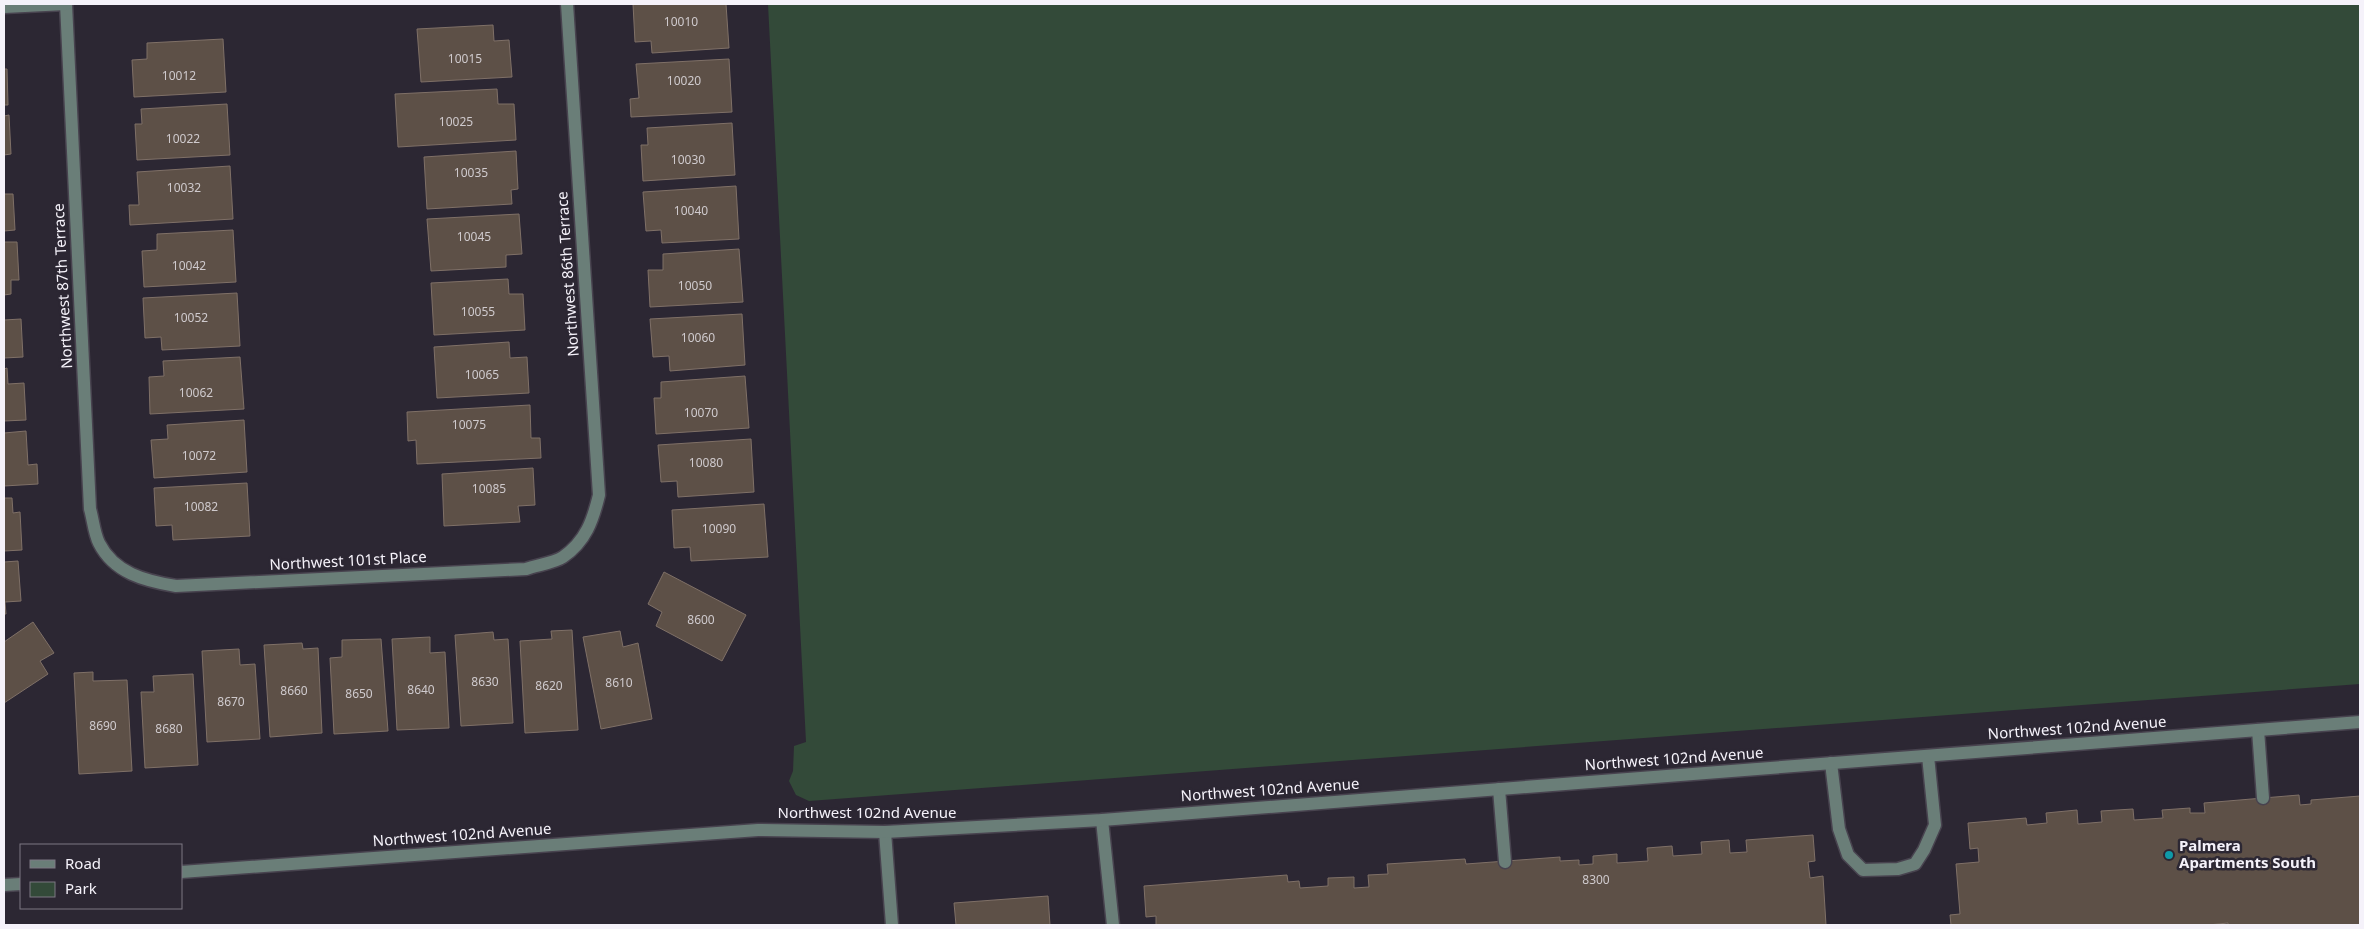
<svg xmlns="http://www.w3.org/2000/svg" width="2364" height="929" font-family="'Noto Sans',sans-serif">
  <rect width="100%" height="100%" fill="#2c2733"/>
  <path fill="#334a39" d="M768,4H2360V684L809,801L796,795L789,781L793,771L794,746L806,742Z"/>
  <g fill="#5d5047" stroke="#7f7067">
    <path d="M633,4H726L729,48L652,53L651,41L635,42Z"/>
    <path d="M493,25L494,41L509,40L512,77L421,82L417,29Z"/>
    <path d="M223,39L226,92L134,97L132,60L147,59V43Z"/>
    <path d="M729,59L732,112L631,117L630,99L639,98L636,64Z"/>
    <path d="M4,69H7L8,105H4Z"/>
    <path d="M497,89L498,104H514L516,140L398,147L395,94Z"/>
    <path d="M227,104L230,155L137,160L135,124H142L141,109Z"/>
    <path d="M9,115L11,154L4,155V116Z"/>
    <path d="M732,123L735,175L643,181L641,145H648L647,128Z"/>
    <path d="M516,151L518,189L511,190L512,204L427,209L424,157Z"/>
    <path d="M230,166L233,219L130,225L129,205H139L137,172Z"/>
    <path d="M736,186L739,239L662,243L661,230L646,231L643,192Z"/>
    <path d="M4,194H13L15,230L4,231Z"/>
    <path d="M519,214L522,254L506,255V267L431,271L427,219Z"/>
    <path d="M233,230L236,282L144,287L142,251L157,250V234Z"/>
    <path d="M4,242H17L19,280H11V294L4,295Z"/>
    <path d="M739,249L743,302L650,307L648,270H663V254Z"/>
    <path d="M508,279L509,294H523L525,330L434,335L431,283Z"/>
    <path d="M237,293L240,346L162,350L161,337L145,338L143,298Z"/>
    <path d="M742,314L745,365L670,371L669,356L653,357L650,319Z"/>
    <path d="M4,316V320L21,319L23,357L4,358Z"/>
    <path d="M509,342L510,358L527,357L529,393L437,398L434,347Z"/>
    <path d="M240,357L244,409L150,414L149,377L164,376L163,361Z"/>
    <path d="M7,368L8,384L24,383L26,420L4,421V369Z"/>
    <path d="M745,376L749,428L656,434L654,398H661V382Z"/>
    <path d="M530,405L531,438H540L541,458L417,464L416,440L408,441L407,412Z"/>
    <path d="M244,420L247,472L154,478L151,440L168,439L167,425Z"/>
    <path d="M26,431L28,465L37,464L38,484L4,486V433Z"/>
    <path d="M751,439L754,492L678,497L677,481L661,482L658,445Z"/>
    <path d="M533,468L535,505L518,506L520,522L444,526L442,474Z"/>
    <path d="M247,483L250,536L173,540L172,525L156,526L154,488Z"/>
    <path d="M4,498H12L13,513L20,512L22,550L4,551Z"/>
    <path d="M764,504L768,557L691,561L690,547L674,548L672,510Z"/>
    <path d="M18,561L21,601L5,602L6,614H4V562Z"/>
    <path d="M664,572L746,615L722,661L656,626L662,612L648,604Z"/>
    <path d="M33,622L54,653L40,661L48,674L4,703V642Z"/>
    <path d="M572,630L578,730L525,733L520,641L552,639L551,631Z"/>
    <path d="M620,631L623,647L638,643L652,719L601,729L583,637Z"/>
    <path d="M493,632L494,640L508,639L513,723L461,726L455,635Z"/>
    <path d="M430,637V653L445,652L449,728L397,730L392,639Z"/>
    <path d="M381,639L388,731L334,734L330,658L342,657V640Z"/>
    <path d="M302,643L303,649L318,648L322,733L270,737L264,645Z"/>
    <path d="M239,649L240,665L255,664L260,739L207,742L202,651Z"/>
    <path d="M93,672V681L127,680L132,771L79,774L74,673Z"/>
    <path d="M193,674L198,765L145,768L141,692H154L153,676Z"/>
    <path d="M2299,795L2300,805L2311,804V800L2360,796V925H2228V923L2208,925H1951L1950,915L1960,914L1956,864L1979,862L1978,848L1970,849L1968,823L2026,818L2027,825L2047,823L2046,813L2077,810L2078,824L2102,822L2101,811L2133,809L2134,820L2163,818L2162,810L2190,808V813H2205L2204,803Z"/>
    <path d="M1813,835L1815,861L1808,862L1810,878L1823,876L1826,925H1156V916L1146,917L1144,886L1287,875L1288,882L1299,881L1300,888L1328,886V878L1354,877V888L1369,887L1368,875L1388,874L1387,864L1465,859L1466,864L1560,857V861L1579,860V865L1593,864V856L1617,854V863L1648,861L1647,848L1672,846L1673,856L1702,854L1701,842L1729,840L1730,853L1747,852L1746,840Z"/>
    <path d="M1048,896L1050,925H956L954,903Z"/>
  </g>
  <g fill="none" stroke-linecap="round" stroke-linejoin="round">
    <g stroke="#48434f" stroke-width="15">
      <g id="minor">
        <path d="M66,4L90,509C93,519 94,533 99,543C114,573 145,581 176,586L526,569C537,565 554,563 563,557C586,541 593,520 599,495L567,4"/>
        <path d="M4,7L66,4"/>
        <path d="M2258,730L2263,798"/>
        <path d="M1831,763L1839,829L1848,855L1863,870L1898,869L1915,864L1924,850L1935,825L1928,756"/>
        <path d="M1499,789L1505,862"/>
        <path d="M1102,820L1113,925"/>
        <path d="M885,832L892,925"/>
        <path d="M181,872L758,830L885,832L1102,820L2360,722"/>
        <path d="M4,885L21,884"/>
      </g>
    </g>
    <use href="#minor" stroke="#6a7e78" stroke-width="12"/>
  </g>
  <circle fill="#0f9aa8" stroke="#2c2733" stroke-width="2" cx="2169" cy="855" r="5"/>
  <g text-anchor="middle" stroke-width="5" stroke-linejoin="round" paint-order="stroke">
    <g font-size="12" fill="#cfcacd">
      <text x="681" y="26">10010</text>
      <text x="465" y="63">10015</text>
      <text x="179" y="80">10012</text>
      <text x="684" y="85">10020</text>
      <text x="456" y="126">10025</text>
      <text x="183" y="143">10022</text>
      <text x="688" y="164">10030</text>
      <text x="471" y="177">10035</text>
      <text x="184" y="192">10032</text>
      <text x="691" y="215">10040</text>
      <text x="474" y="241">10045</text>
      <text x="189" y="270">10042</text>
      <text x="695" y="290">10050</text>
      <text x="478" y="316">10055</text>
      <text x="191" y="322">10052</text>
      <text x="698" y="342">10060</text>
      <text x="482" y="379">10065</text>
      <text x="196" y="397">10062</text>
      <text x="701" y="417">10070</text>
      <text x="469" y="429">10075</text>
      <text x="199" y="460">10072</text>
      <text x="706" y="467">10080</text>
      <text x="489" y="493">10085</text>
      <text x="201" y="511">10082</text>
      <text x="719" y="533">10090</text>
      <text x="701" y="624">8600</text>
      <text x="485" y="686">8630</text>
      <text x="619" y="687">8610</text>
      <text x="549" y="690">8620</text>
      <text x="421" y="694">8640</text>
      <text x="294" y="695">8660</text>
      <text x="359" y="698">8650</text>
      <text x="231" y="706">8670</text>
      <text x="103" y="730">8690</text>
      <text x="169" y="733">8680</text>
      <text x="1596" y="884">8300</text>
    </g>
    <g font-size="15" fill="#f5f2fa" stroke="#2c2733">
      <text transform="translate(568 274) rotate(-94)" y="5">Northwest 86th Terrace</text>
      <text transform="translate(63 286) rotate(-93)" y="5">Northwest 87th Terrace</text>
      <text transform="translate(348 561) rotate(-3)" y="5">Northwest 101st Place</text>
      <text transform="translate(2077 728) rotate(-4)" y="5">Northwest 102nd Avenue</text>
      <text transform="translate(1674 759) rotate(-4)" y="5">Northwest 102nd Avenue</text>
      <text transform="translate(1270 790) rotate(-4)" y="5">Northwest 102nd Avenue</text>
      <text x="867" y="818">Northwest 102nd Avenue</text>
      <text transform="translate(462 835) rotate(-4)" y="5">Northwest 102nd Avenue</text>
    </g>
    <g font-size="15" font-weight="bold" fill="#f5f2fa" stroke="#2c2733" text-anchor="start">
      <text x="2179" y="851">Palmera<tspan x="2179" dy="17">Apartments South</tspan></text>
    </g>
  </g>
  <rect width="2364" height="929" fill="none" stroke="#f5f2fa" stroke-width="10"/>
  <rect x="20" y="844" width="162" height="65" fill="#2c2733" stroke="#7c7883"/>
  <rect x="30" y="860" width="25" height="8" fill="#6a7e78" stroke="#7c7883"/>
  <text x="65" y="869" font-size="15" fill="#f5f2fa">Road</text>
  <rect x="30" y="882" width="25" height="15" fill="#334a39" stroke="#7c7883"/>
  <text x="65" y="894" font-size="15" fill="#f5f2fa">Park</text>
</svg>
